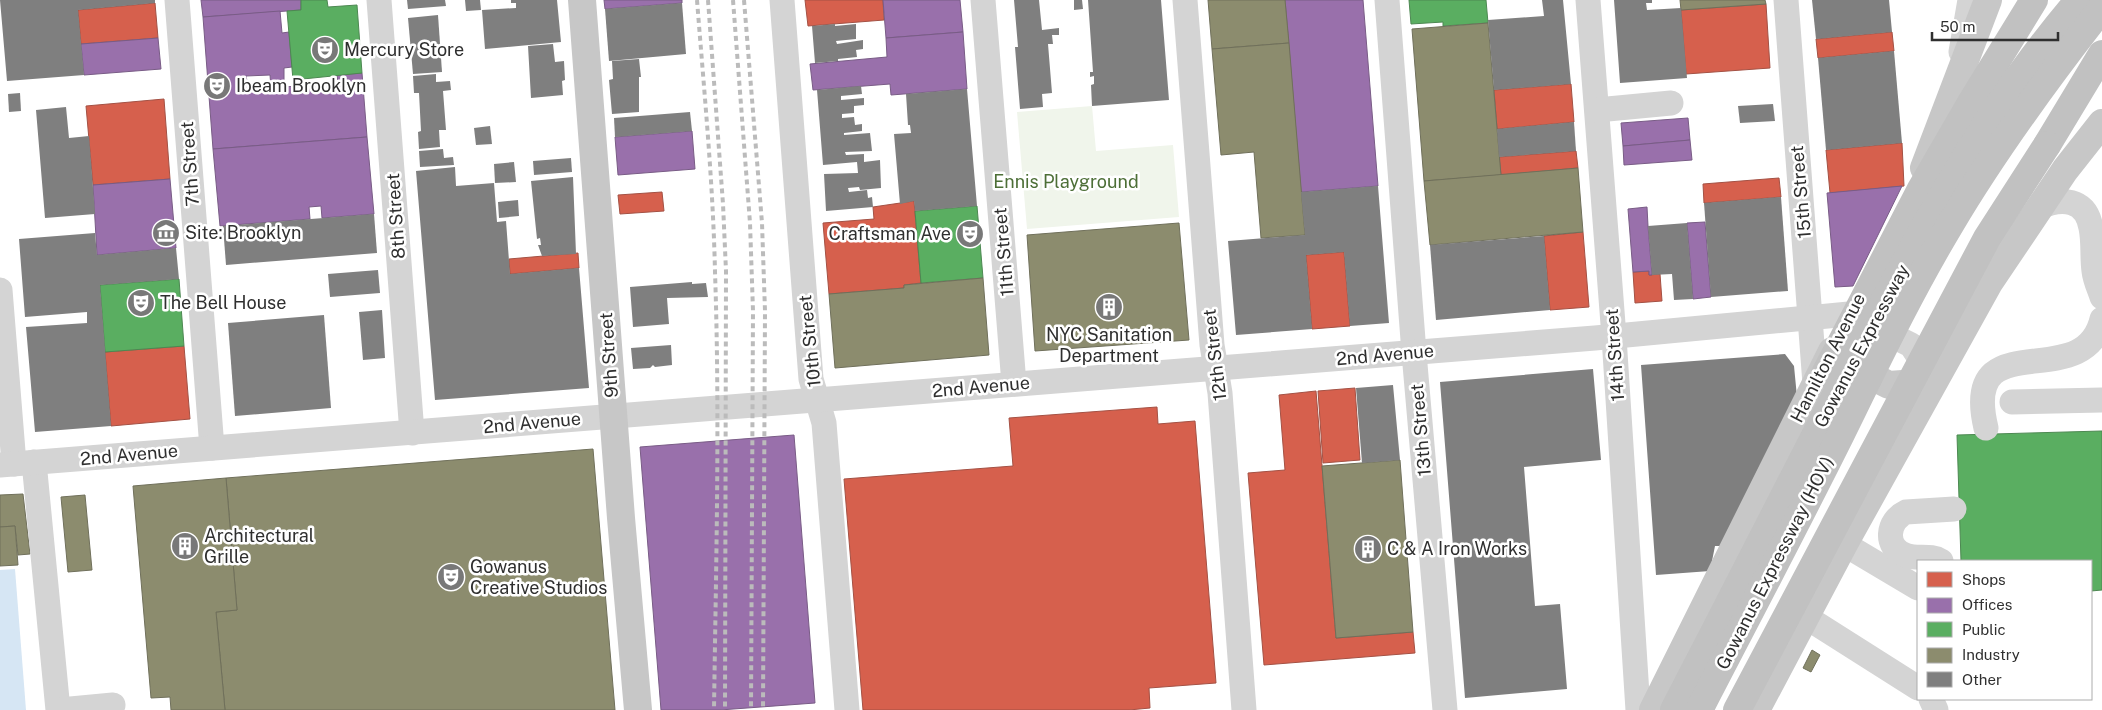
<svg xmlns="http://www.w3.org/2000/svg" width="2102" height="710" font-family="'Public Sans',sans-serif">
  <rect width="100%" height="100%" fill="#fff"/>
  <path fill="#f0f5eb" d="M1092,106L1096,151L1173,145L1179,217L1027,229L1017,112Z"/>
  <path fill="#d6e6f4" d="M15,569L26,710H0V570Z"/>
  <g fill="#d6604d" stroke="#a45144">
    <path d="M805,0H883L884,20L808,26Z"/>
    <path d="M155,3L158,38L81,44L78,10Z"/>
    <path d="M1766,4L1770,68L1686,74L1681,10Z"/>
    <path d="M1892,32L1894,51L1818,58L1816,39Z"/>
    <path d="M1571,84L1574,122L1497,129L1494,90Z"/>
    <path d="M164,99L170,179L93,185L86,106Z"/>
    <path d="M1902,143L1904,186L1830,193L1826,150Z"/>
    <path d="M1576,151L1578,168L1501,175L1499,157Z"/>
    <path d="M1779,178L1781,197L1704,203L1703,184Z"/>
    <path d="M662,192L664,211L620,214L618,195Z"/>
    <path d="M914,201L921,283L904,285V288L829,294L823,223L874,219L873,207Z"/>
    <path d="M1583,232L1589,307L1550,310L1544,236Z"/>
    <path d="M1344,252L1350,326L1312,329L1306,255Z"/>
    <path d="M578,253L579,268L510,274L509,259Z"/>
    <path d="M1649,271V275L1660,274L1662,301L1635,303L1633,272Z"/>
    <path d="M184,346L190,419L111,426L105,352Z"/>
    <path d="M1355,388L1360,460L1323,463L1318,391Z"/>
    <path d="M1316,391L1336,638L1413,632L1415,653L1264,665L1248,473L1285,470L1279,395Z"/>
    <path d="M1157,407L1158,424L1195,421L1216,683L1149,688L1150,708L1129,710H863L844,479L1013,466L1009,418Z"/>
  </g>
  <g fill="#9970ab" stroke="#795c86" fill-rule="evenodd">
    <path d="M201,0H301V10L203,17Z"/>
    <path d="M604,0H682V3L605,9Z"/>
    <path d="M883,0H960L963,32L886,38Z"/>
    <path d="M1285,0H1363L1378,186L1301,192Z"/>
    <path d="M280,11L282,33L289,32L292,67L284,68V87L338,83L337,75L362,73L367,137L213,149L203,17ZM270,75L271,88L249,90L246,76Z"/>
    <path d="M963,32L967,89L891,95L890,84L813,90L810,64L887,57L886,38Z"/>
    <path d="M158,38L161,69L84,75L81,44Z"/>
    <path d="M1688,118L1690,140L1623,146L1621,123Z"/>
    <path d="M692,131L695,169L618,175L615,137Z"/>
    <path d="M367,137L374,214L322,218L321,206L309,207L310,219L220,226L213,149Z"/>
    <path d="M1690,140L1692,160L1624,165L1623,146Z"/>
    <path d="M170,179L176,248L97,255L93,185Z"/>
    <path d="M1902,186L1853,286L1835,287L1827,193Z"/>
    <path d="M1647,207L1648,226L1652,275H1649V271L1633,272L1628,209Z"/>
    <path d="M1705,222L1711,297L1693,299L1687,223Z"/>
    <path d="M794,435L815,703L720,710H661L640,447Z"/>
  </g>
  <g fill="#5aae61" stroke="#4d8852">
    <path d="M301,0H327L328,7L357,5L362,73L293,80L287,11L301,10Z"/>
    <path d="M1409,0H1486L1488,23L1443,26V22L1411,24Z"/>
    <path d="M977,206L983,278L921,283L915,211Z"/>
    <path d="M179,279L184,346L105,352L100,285Z"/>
    <path d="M2102,431V590L2091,591V561H1961L1957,435Z"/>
  </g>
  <g fill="#8c8c6e" stroke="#70705b">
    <path d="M1208,0H1285L1289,43L1212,49Z"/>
    <path d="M1680,0H1765L1766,4L1681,10Z"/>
    <path d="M1488,23L1501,175L1424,181L1412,29Z"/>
    <path d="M1289,43L1305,235L1261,238L1254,152L1221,155L1212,49Z"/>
    <path d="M1578,168L1583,232L1430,245L1424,181Z"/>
    <path d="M1179,223L1189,340L1035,351L1027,235Z"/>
    <path d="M983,278L989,355L835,368L829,294L904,288V285Z"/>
    <path d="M593,449L615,710H225L216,612L237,610L226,478Z"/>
    <path d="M1400,460L1413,632L1336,638L1322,466Z"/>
    <path d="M226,478L237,610L216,612L225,710H171L170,697L151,698L133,486Z"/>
    <path d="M23,494L30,554L18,555L15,526L0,527V495Z"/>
    <path d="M85,495L92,570L68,572L61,497Z"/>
    <path d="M15,526L18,565L0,566V527Z"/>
    <path d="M1812,650L1820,655L1811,672L1803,668Z"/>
  </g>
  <g fill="#7f7f7f">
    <path d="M0,0H155V3L78,10L84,75L7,81Z"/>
    <path d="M407,0H445L446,6L408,9Z"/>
    <path d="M465,0H480L481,10L466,11Z"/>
    <path d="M511,0H557L561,42L485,49L482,10L516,8V3H511Z"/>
    <path d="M1014,0H1039L1042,30L1059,28V35H1052L1053,44H1048L1052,93L1042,94L1043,107L1020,109L1015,47H1018Z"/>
    <path d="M1074,0H1082L1083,9L1074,10Z"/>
    <path d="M1088,0H1161L1169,100L1092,106L1091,85L1094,84V76L1090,77V72H1093Z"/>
    <path d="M1542,0H1563L1571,84L1494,90L1488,20L1544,16Z"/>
    <path d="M1614,0H1652V3H1646L1647,10L1681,8L1687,78L1620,83Z"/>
    <path d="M1812,0H1889L1892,32L1816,39Z"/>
    <path d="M682,3L686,54L609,61L605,9Z"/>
    <path d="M438,15L442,72L413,74L408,18Z"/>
    <path d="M835,24V26L856,24V39L836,41L837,44L863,40V49L856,50L857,57L838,59V61L815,63L812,26Z"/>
    <path d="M553,44L555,62L564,61L565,80L562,81L563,95L531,98L528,46Z"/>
    <path d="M1894,51L1902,143L1826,150L1818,58Z"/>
    <path d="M639,59L641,77H639V112L612,114L609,80L613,79L612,61Z"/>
    <path d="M436,74V82L450,81L451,90L443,91L446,130H439L440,147L419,149L418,132L421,131L419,93H414L413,76Z"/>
    <path d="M861,86L862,94L841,96V100L864,98V105L854,106V113L842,114V118L854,117L855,125L862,124V131L844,133V135L870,133L872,151L845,152L846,155L864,154V162L880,160L881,188L860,190L859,187L848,188L849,192L867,190L868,198L872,197L873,207L826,211L824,174L858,173L857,162L823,165L817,90Z"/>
    <path d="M967,89L977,206L915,211L914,201L900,204L894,134L911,133L910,125H908L906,94Z"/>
    <path d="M20,93L21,111L9,112L8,94Z"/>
    <path d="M1773,104L1775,121L1740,123L1738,106Z"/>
    <path d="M66,107L69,138L89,136L95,214L45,218L36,110Z"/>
    <path d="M690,112L692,131L615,137L614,118Z"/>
    <path d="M1574,122L1576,151L1499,157L1497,129Z"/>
    <path d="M490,126L492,144L476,145L474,128Z"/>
    <path d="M443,149L444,158L453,157L454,165L420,167L419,151Z"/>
    <path d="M571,158L572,172L534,175L533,161Z"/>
    <path d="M514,162L516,182L495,183L494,164Z"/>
    <path d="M455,167L456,186L494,183L497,222L506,221L510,274L579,268L589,388L435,400L416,171Z"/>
    <path d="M573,177L576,254L542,256L538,245H541L540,238L537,239L531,181Z"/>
    <path d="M1378,186L1389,323L1350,326L1344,252L1306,255L1312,329L1236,335L1228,241L1305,235L1301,192Z"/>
    <path d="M1781,197L1788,291L1711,297L1704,203Z"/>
    <path d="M518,200L519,216L499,218L498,202Z"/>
    <path d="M374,214L377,253L226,265L223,226Z"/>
    <path d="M1687,223L1693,299L1674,300L1672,274L1652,275L1648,226Z"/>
    <path d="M95,233L97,255L176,248L179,279L100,285L111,426L35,432L26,327L87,323V312L25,317L19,239Z"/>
    <path d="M1544,236L1550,310L1436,320L1430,245Z"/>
    <path d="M378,270L380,293L330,297L328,274Z"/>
    <path d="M692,282V284L706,283L708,297L667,298L669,324L633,327L630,287Z"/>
    <path d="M382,310L385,358L363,360L359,312Z"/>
    <path d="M324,315L331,408L235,416L228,323Z"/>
    <path d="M671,345L672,365L655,367L653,365L650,368L633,369L631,348Z"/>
    <path d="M1785,354L1794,366L1797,397L1722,546H1715L1710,571L1656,575L1641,365Z"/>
    <path d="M1593,369L1601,460L1524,467L1535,606L1560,604L1567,689L1465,698L1440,382Z"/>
    <path d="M1393,385L1400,460L1362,463L1356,388Z"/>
  </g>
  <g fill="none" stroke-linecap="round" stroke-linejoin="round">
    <g stroke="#d4d4d4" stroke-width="25">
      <path d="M177,0L212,448"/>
      <path d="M379,0L412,433"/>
      <path d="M782,0L811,379L824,423L847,710"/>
      <path d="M983,0L1014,384"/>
      <path d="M1185,0L1212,345L1220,393L1244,710"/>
      <path d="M1387,0L1414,353L1445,710"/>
      <path d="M1588,0L1614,337L1638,710"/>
      <path d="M1786,0L1815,384"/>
      <path d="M1961,52L1970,0"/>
      <path d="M1597,110L1671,103"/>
      <path d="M2038,208C2061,197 2086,198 2091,228C2094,242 2092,257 2094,271C2095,280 2099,288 2102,297"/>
      <path d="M0,290L14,464"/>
      <path d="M2012,402L2102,400"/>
      <path d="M1986,428C1960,319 2084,397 2102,319"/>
      <path d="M34,462L58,710"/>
      <path d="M0,465L1595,338L1849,314L1911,345L1932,377"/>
      <path d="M1844,544L1918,588"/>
      <path d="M1941,561C1930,554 1917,560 1905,555C1884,547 1887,521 1906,512L1954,509"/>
      <path d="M1806,617L1918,688"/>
      <path d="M1931,699L1936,710"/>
      <path d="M60,710L113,705"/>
    </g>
    <g stroke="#c7c7c7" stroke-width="28">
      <path d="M582,0L621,518L638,710"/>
      <path d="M1924,168L1988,0"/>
      <path d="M1849,362L1853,367L1889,385L1930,382"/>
      <path d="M1653,710L1832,351"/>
      <path d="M1756,710L1844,544L1989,283L2065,170L2102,123"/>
    </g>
    <path stroke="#c1c1c1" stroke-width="28" d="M2047,145L2102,54"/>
    <g stroke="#bbb" stroke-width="4" stroke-dasharray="5 4" stroke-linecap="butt">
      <path d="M697,0C704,90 713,181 715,272C720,417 716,564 714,710"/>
      <path d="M708,0L723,204L726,271L725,710"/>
      <path d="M733,0L750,223L753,311L751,710"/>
      <path d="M744,0L762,223L765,311L763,710"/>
    </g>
    <g stroke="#c1c1c1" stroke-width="28">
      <path d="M1825,374L1921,189L1972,101L2034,0"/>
      <path d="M1674,710C1729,604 1783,498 1838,391C1907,255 1979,116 2079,0"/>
      <path d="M1699,710C1745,621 1792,532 1837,442C1873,369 1908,295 1950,225C1995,149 2048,77 2102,8"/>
      <path d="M1737,710L1987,238L2047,145"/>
    </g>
  </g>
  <defs>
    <g id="theatre-disc" transform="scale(1.4375)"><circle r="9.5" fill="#787878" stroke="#fff"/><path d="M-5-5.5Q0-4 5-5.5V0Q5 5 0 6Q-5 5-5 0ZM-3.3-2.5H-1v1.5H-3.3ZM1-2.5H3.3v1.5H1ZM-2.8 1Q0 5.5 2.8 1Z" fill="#fff"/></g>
    <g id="museum-disc" transform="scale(1.4375)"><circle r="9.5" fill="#787878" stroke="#fff"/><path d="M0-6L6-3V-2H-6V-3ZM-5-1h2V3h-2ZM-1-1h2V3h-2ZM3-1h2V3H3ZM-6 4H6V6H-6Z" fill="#fff"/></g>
    <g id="building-disc" transform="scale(1.4375)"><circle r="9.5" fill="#787878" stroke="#fff"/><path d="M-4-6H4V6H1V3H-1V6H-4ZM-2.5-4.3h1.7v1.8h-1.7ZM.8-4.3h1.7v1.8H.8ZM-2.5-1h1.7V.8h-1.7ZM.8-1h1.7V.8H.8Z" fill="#fff"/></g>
  </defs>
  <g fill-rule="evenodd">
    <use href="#theatre-disc" x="325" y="50"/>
    <use href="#theatre-disc" x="217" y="86"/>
    <use href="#museum-disc" x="166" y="233"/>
    <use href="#theatre-disc" x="970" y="234"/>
    <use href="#theatre-disc" x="141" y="303"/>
    <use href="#building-disc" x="1109" y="307"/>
    <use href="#building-disc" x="185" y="546"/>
    <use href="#building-disc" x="1368" y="549"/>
    <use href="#theatre-disc" x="451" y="577"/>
  </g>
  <g text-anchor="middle" stroke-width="5" stroke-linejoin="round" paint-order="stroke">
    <g font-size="18" fill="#2f2f2f" stroke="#fff" text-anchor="start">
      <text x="344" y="56">Mercury Store</text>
      <text x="236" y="92">Ibeam Brooklyn</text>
      <text x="185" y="239">Site: Brooklyn</text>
      <text x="951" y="240" text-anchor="end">Craftsman Ave</text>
      <text x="160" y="309">The Bell House</text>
      <text x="1109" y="341" text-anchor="middle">NYC Sanitation<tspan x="1109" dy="21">Department</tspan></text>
      <text x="204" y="542">Architectural<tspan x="204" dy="21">Grille</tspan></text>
      <text x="1387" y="555">C &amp; A Iron Works</text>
      <text x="470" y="573">Gowanus<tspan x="470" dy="21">Creative Studios</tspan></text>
    </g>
    <g font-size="18" fill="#2f2f2f" stroke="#fff">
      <text transform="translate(190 164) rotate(-94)" y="6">7th Street</text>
      <text transform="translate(1801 192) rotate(-95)" y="6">15th Street</text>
      <text transform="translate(396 216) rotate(-94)" y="6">8th Street</text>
      <text transform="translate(1004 252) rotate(-95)" y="6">11th Street</text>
      <text transform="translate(810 341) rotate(-96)" y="6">10th Street</text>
      <text transform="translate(1862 346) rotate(-62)" y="6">Gowanus Expressway</text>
      <text transform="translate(609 355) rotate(-94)" y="6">9th Street</text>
      <text transform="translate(1215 355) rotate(-97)" y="6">12th Street</text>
      <text transform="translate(1385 355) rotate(-5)" y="6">2nd Avenue</text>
      <text transform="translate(1615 355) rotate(-94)" y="6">14th Street</text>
      <text transform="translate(1828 358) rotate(-63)" y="6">Hamilton Avenue</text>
      <text transform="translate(981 387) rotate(-5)" y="6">2nd Avenue</text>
      <text transform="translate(532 423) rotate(-5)" y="6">2nd Avenue</text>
      <text transform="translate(1421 430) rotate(-95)" y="6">13th Street</text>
      <text transform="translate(129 455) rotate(-5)" y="6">2nd Avenue</text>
      <text transform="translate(1775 563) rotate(-63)" y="6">Gowanus Expressway (HOV)</text>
    </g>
    <g font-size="18" fill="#4d6f37" stroke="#fff">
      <text x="1066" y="188">Ennis Playground</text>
    </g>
  </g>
  <rect x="1917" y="560" width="175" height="140" fill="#ffffff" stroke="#acacac"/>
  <rect x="1927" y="572" width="25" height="15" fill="#d6604d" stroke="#acacac"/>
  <text x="1962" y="585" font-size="15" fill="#2f2f2f">Shops</text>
  <rect x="1927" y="598" width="25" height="15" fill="#9970ab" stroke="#acacac"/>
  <text x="1962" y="610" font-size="15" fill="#2f2f2f">Offices</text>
  <rect x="1927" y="622" width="25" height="15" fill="#5aae61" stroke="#acacac"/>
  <text x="1962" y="635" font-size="15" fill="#2f2f2f">Public</text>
  <rect x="1927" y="648" width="25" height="15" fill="#8c8c6e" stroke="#acacac"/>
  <text x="1962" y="660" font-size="15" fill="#2f2f2f">Industry</text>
  <rect x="1927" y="672" width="25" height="15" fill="#7f7f7f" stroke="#acacac"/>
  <text x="1962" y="685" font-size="15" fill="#2f2f2f">Other</text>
  <path d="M1932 32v8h126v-8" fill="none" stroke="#2f2f2f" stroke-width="2.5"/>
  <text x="1940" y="32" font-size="15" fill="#2f2f2f" stroke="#ffffff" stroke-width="4" paint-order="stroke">50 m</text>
</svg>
